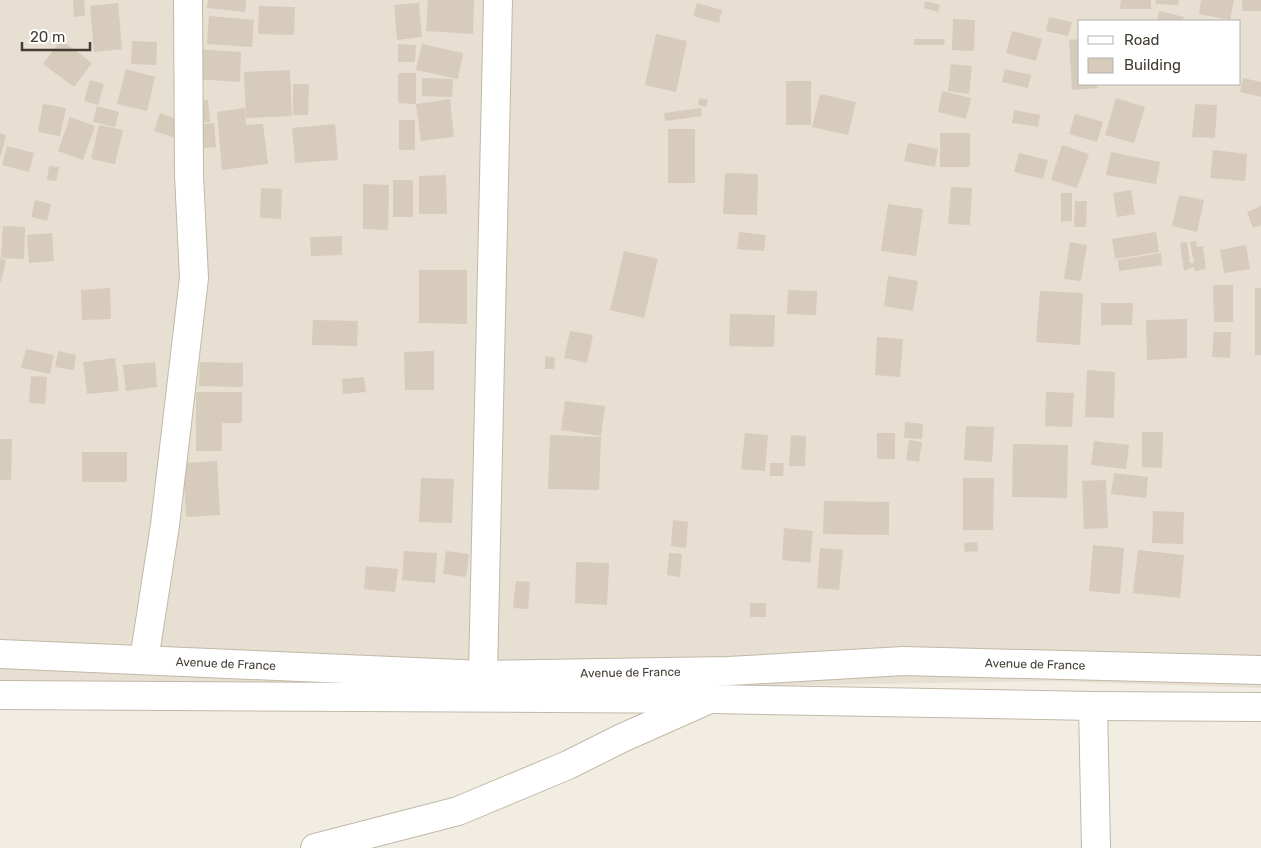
<svg xmlns="http://www.w3.org/2000/svg" width="1261" height="848" font-family="Rubik,sans-serif">
  <rect width="100%" height="100%" fill="#f2ede3"/>
  <path fill="#e7dfd1" fill-rule="evenodd" d="M0,0H1261V688L1050,681L654,688L0,681ZM1080,21H1240V84H1080Z"/>
  <g fill="#d7cbbb">
    <path d="M73,0H84L85,16L74,17Z"/>
    <path d="M208,0H246L245,12L207,8Z"/>
    <path d="M428,0H474L473,34L426,31Z"/>
    <path d="M1121,0H1151V9H1120Z"/>
    <path d="M1156,0H1179L1178,5L1155,4Z"/>
    <path d="M1201,0H1234L1230,20L1199,14Z"/>
    <rect x="1242" y="0" width="19" height="11"/>
    <path d="M925,1L940,5L938,12L924,8Z"/>
    <path d="M118,3L122,49L94,52L90,6Z"/>
    <path d="M419,3L422,37L397,40L394,5Z"/>
    <path d="M697,3L722,10L719,23L693,16Z"/>
    <path d="M259,6L295,7L294,35L258,34Z"/>
    <path d="M1159,11L1184,17L1183,21H1157Z"/>
    <path d="M209,16L254,20L252,47L207,44Z"/>
    <path d="M1049,17L1072,22L1068,36L1046,31Z"/>
    <path d="M953,19L975,20L974,51L952,50Z"/>
    <path d="M1012,31L1042,39L1036,61L1006,53Z"/>
    <path d="M656,34L687,41L676,92L645,85Z"/>
    <path d="M914,39H945L944,45H914Z"/>
    <path d="M1080,39V84H1097L1098,88L1072,90L1069,40Z"/>
    <path d="M61,40L92,63L74,87L43,64Z"/>
    <path d="M132,41L157,42L156,65L131,64Z"/>
    <path d="M398,44L416,45L415,62H398Z"/>
    <path d="M422,44L463,53L458,79L416,70Z"/>
    <path d="M196,49L241,52L240,82L194,79Z"/>
    <path d="M951,64L972,66L969,94L948,91Z"/>
    <path d="M126,69L155,77L147,111L117,104Z"/>
    <path d="M1005,69L1031,75L1028,88L1002,82Z"/>
    <path d="M290,70L292,116L246,118L244,72Z"/>
    <path d="M398,73H416V104L398,103Z"/>
    <path d="M422,78L453,79L452,97L422,96Z"/>
    <path d="M1243,78L1261,82V97L1240,92Z"/>
    <path d="M90,80L104,84L98,105L84,101Z"/>
    <rect x="786" y="81" width="25" height="44"/>
    <path d="M293,84H309L308,115H293Z"/>
    <path d="M942,91L971,98L966,119L938,112Z"/>
    <path d="M820,94L856,102L848,135L812,127Z"/>
    <path d="M699,98L708,100L706,107L698,105Z"/>
    <path d="M1116,98L1145,107L1134,143L1105,135Z"/>
    <path d="M450,99L454,137L421,141L416,104Z"/>
    <path d="M208,100L210,122L198,123L197,101Z"/>
    <path d="M43,104L66,108L60,136L38,132Z"/>
    <path d="M1195,104L1217,105L1215,138L1192,137Z"/>
    <path d="M97,106L119,112L115,127L93,122Z"/>
    <path d="M245,108L246,125L263,124L268,164L222,170L217,112Z"/>
    <path d="M701,108L702,116L665,121L664,113Z"/>
    <path d="M1014,110L1040,115L1038,127L1012,123Z"/>
    <path d="M160,113L185,122L179,139L154,131Z"/>
    <path d="M1075,114L1103,122L1097,142L1069,134Z"/>
    <path d="M70,117L95,126L83,160L58,151Z"/>
    <rect x="399" y="120" width="16" height="30"/>
    <path d="M214,123L216,147L202,148L199,125Z"/>
    <path d="M335,124L338,160L295,163L292,128Z"/>
    <path d="M99,125L123,130L115,164L91,159Z"/>
    <rect x="668" y="129" width="27" height="54"/>
    <path d="M0,133L6,135L1,155H0Z"/>
    <rect x="940" y="133" width="30" height="34"/>
    <path d="M908,143L938,149L935,167L904,161Z"/>
    <path d="M1062,145L1089,154L1077,188L1051,180Z"/>
    <path d="M7,146L34,153L29,172L2,165Z"/>
    <path d="M1213,150L1247,154L1245,181L1210,178Z"/>
    <path d="M1111,152L1160,162L1156,184L1106,175Z"/>
    <path d="M1019,153L1048,160L1043,179L1014,172Z"/>
    <path d="M49,166L59,167L56,181L47,180Z"/>
    <path d="M725,173L758,174L757,215L723,214Z"/>
    <path d="M446,175L447,214H419V176Z"/>
    <rect x="393" y="180" width="20" height="37"/>
    <path d="M363,184L389,185L388,230L363,229Z"/>
    <path d="M951,187L972,188L970,225L948,224Z"/>
    <path d="M261,188L282,189L281,219L260,218Z"/>
    <path d="M1131,190L1135,214L1117,217L1113,193Z"/>
    <path d="M1061,193H1072V221L1061,222Z"/>
    <path d="M1179,195L1204,200L1197,232L1172,226Z"/>
    <path d="M35,200L51,204L47,221L31,217Z"/>
    <path d="M1075,201H1087L1086,227H1074Z"/>
    <path d="M888,204L923,209L916,256L881,251Z"/>
    <path d="M1261,206V225L1253,228L1247,212Z"/>
    <path d="M3,226L25,227L24,259L1,258Z"/>
    <path d="M739,232L766,235L764,251L737,249Z"/>
    <path d="M1156,232L1159,252L1115,259L1112,239Z"/>
    <path d="M52,233L54,261L29,263L27,235Z"/>
    <path d="M342,236V255L311,256L310,237Z"/>
    <path d="M1196,241L1197,247L1203,246L1206,269L1195,271L1194,267L1184,271L1180,243L1187,242L1190,263H1194L1190,242Z"/>
    <path d="M1070,242L1087,245L1081,281L1064,279Z"/>
    <path d="M1246,245L1250,269L1224,273L1220,250Z"/>
    <path d="M624,251L658,259L644,318L610,310Z"/>
    <path d="M1161,253L1162,265L1119,271L1118,260Z"/>
    <path d="M0,258L6,260L1,282H0Z"/>
    <path d="M419,270H467V324L419,323Z"/>
    <path d="M888,276L918,281L913,311L884,306Z"/>
    <path d="M1213,285H1233V322H1214Z"/>
    <path d="M110,288L111,319L82,320L81,290Z"/>
    <rect x="1255" y="288" width="6" height="67"/>
    <path d="M788,290L817,291L816,315L787,314Z"/>
    <path d="M1040,291L1083,293L1080,345L1036,342Z"/>
    <path d="M1101,303H1133L1132,325H1101Z"/>
    <path d="M730,314L775,315L774,347L729,346Z"/>
    <path d="M1187,319V358L1147,360L1146,320Z"/>
    <path d="M313,320L358,321L357,346L312,345Z"/>
    <path d="M570,331L593,335L587,363L564,358Z"/>
    <path d="M1214,332H1231L1230,358L1212,357Z"/>
    <path d="M877,337L903,339L900,377L875,375Z"/>
    <path d="M26,349L54,355L50,374L21,368Z"/>
    <path d="M58,351L76,355L74,370L55,367Z"/>
    <path d="M434,351V390H405L404,352Z"/>
    <path d="M545,356L555,357L554,369H545Z"/>
    <path d="M115,358L119,391L87,394L83,362Z"/>
    <path d="M155,362L157,387L126,391L123,365Z"/>
    <path d="M200,362L243,363V387L199,386Z"/>
    <path d="M1087,370L1115,372L1114,418L1085,417Z"/>
    <path d="M31,376L47,377L45,404L29,403Z"/>
    <path d="M364,377L366,392L343,394L342,379Z"/>
    <path d="M196,392H242V423H222V451H196Z"/>
    <path d="M1046,392L1074,393L1072,427L1045,426Z"/>
    <path d="M565,401L605,406L601,436L561,430Z"/>
    <path d="M905,422L923,424L922,439L904,438Z"/>
    <path d="M966,426L994,427L992,462L964,460Z"/>
    <path d="M1142,432H1163L1162,468L1142,467Z"/>
    <path d="M745,433L768,435L765,471L741,469Z"/>
    <rect x="877" y="433" width="18" height="26"/>
    <path d="M550,435L601,437L599,490L548,489Z"/>
    <path d="M791,435L806,436L805,466H789Z"/>
    <path d="M0,439H12L11,480H0Z"/>
    <path d="M909,440L922,442L919,462L906,460Z"/>
    <path d="M1094,441L1129,445L1126,469L1091,465Z"/>
    <path d="M1013,444L1068,445L1067,498L1012,497Z"/>
    <rect x="82" y="452" width="45" height="30"/>
    <path d="M217,461L220,515L186,517L183,463Z"/>
    <path d="M770,463H784L783,476H770Z"/>
    <path d="M1114,473L1148,477L1146,498L1111,494Z"/>
    <path d="M421,478L454,479L452,523L419,522Z"/>
    <path d="M963,478H994L993,530H963Z"/>
    <path d="M1106,480L1108,528L1084,529L1082,481Z"/>
    <path d="M824,501L889,502V535L823,534Z"/>
    <path d="M1153,511L1184,512L1183,544L1152,543Z"/>
    <path d="M673,520L688,522L686,548L671,546Z"/>
    <path d="M784,528L813,531L810,563L782,560Z"/>
    <path d="M977,542L978,551L965,552L964,543Z"/>
    <path d="M1093,545L1124,548L1120,594L1089,591Z"/>
    <path d="M820,548L843,550L839,590L817,588Z"/>
    <path d="M1138,550L1184,555L1180,598L1133,593Z"/>
    <path d="M404,551L437,553L435,583L402,580Z"/>
    <path d="M446,551L469,554L466,577L443,574Z"/>
    <path d="M669,553L682,554L680,577L667,575Z"/>
    <path d="M576,562L609,563L607,605L575,603Z"/>
    <path d="M366,566L398,569L395,592L364,589Z"/>
    <path d="M516,581L530,582L528,609L513,608Z"/>
    <rect x="750" y="603" width="16" height="14"/>
  </g>
  <g fill="none" stroke-linecap="round" stroke-linejoin="round">
    <g stroke="#c1b8a8" stroke-width="30">
      <g id="minor">
        <path id="s1" d="M0,654L483,675L729,671L903,661L1261,670"/>
        <path d="M144,660L165,525L194,278L189,175L188,0"/>
        <path d="M483,675L498,0"/>
        <path d="M0,695L712,699L1093,706L1261,707"/>
        <path d="M1093,706L1096,848"/>
        <path d="M315,848L458,811L568,765L622,738L703,702"/>
      </g>
    </g>
    <use href="#minor" stroke="#fff" stroke-width="28"/>
  </g>
  <g text-anchor="middle" stroke-width="4.5" stroke-linejoin="round" paint-order="stroke">
    <g font-size="12" fill="#443d33" stroke="#fff">
      <text dy="4" stroke="none"><textPath href="#s1" startOffset="226">Avenue de France</textPath></text>
      <text dy="4" stroke="none"><textPath href="#s1" startOffset="1036">Avenue de France</textPath></text>
      <text dy="4" stroke="none"><textPath href="#s1" startOffset="631">Avenue de France</textPath></text>
    </g>
  </g>
  <rect x="1078" y="20" width="162" height="65" fill="#ffffff" stroke="#b4b1ad"/>
  <rect x="1088" y="36" width="25" height="8" fill="#ffffff" stroke="#b4b1ad"/>
  <text x="1124" y="45" font-size="15" fill="#443d33">Road</text>
  <rect x="1088" y="58" width="25" height="15" fill="#d7cbbb" stroke="#b4b1ad"/>
  <text x="1124" y="70" font-size="15" fill="#443d33">Building</text>
  <path d="M22 42v8h68v-8" fill="none" stroke="#443d33" stroke-width="2.5"/>
  <text x="30" y="42" font-size="15" fill="#443d33" stroke="#ffffff" stroke-width="4" paint-order="stroke">20 m</text>
</svg>
